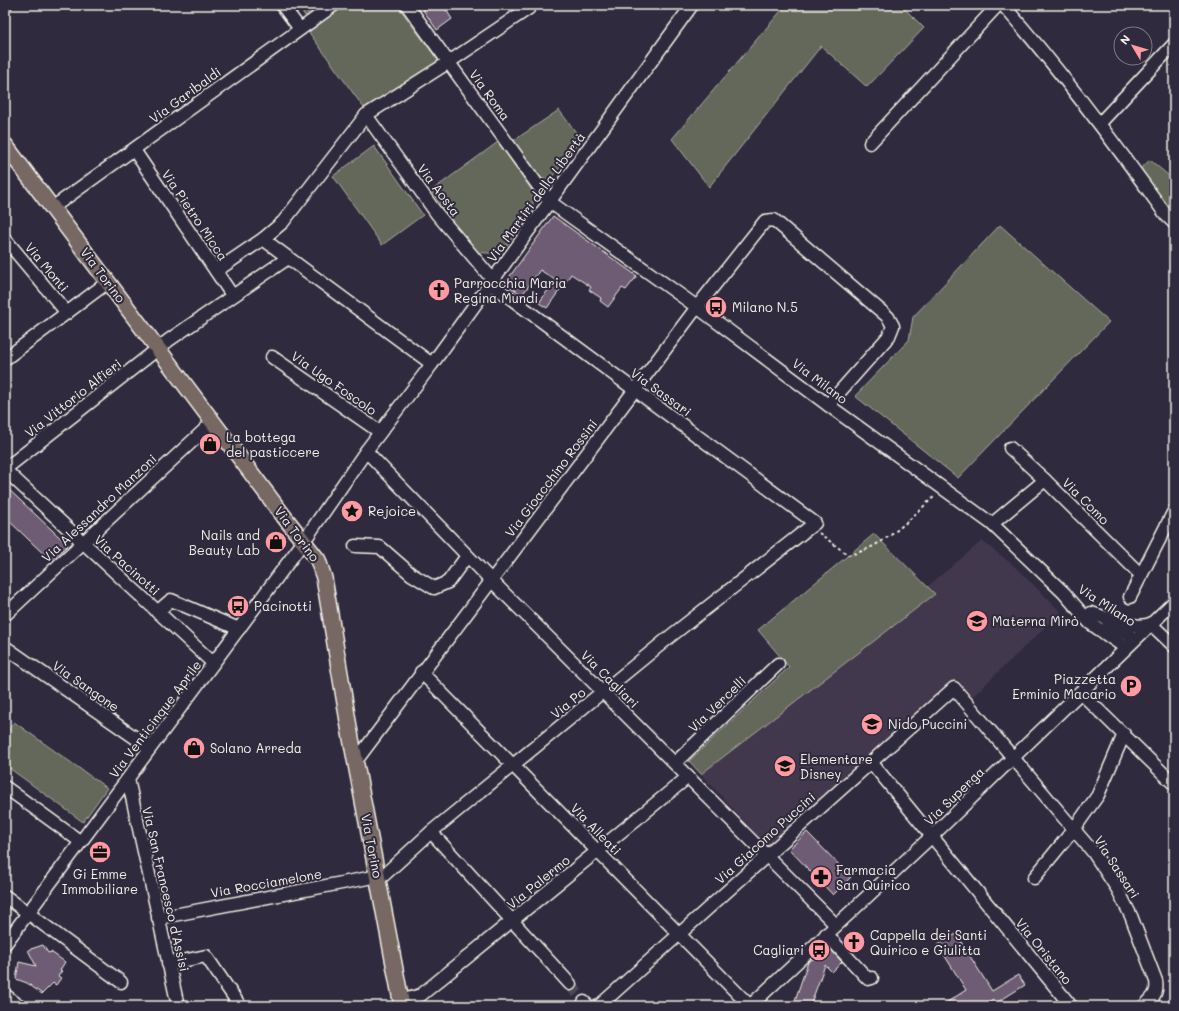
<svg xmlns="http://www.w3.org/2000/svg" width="1179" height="1011" font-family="Mali,sans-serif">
  <rect width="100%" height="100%" fill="#2f2a3d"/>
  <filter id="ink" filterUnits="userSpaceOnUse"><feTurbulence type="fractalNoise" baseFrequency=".025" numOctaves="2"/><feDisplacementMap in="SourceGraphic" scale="8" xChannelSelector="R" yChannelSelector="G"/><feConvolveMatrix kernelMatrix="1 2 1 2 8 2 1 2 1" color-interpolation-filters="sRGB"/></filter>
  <g filter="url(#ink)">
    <path fill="#42394e" d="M982,541L1013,565L1061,612L972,697L957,679L941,691L768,847L701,774L935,594L927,587Z"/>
    <g fill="#64685a" stroke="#acaca1">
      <path d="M297,5H320L305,16Z"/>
      <path d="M344,5H397L439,62L364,108L308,31Z"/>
      <path d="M786,5H901L924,28L867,87L821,46L709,187L672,139Z"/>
      <path d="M559,110L581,139L552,178L540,179L513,141Z"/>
      <path d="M498,142L533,192V210L500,254L474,252L431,191Z"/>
      <path d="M374,146L423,215L382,245L333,176Z"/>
      <path d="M1150,160L1174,180V215L1140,169Z"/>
      <path d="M1000,225L1109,322L958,478L855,396L909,340L913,317Z"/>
      <path d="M874,534L935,594L701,774L689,761L789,667L758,630Z"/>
      <path d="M14,722L107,788L83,822L5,765V735Z"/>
    </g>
    <g fill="#6e5c75" stroke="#f4f1e8">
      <path d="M429,5H443L452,19L437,30L423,10Z"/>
      <path d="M553,216L637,276L626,290L622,288L608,307L600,301L601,298L589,290L591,287L571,274L547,308L539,303L555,280L540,270L522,295L505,283Z"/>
      <path d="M5,486L68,545L51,561L5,517Z"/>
      <path d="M807,832L851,877L833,895L789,849Z"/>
      <path d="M860,933L864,942L851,949L843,942Z"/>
      <path d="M956,934L992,991L1018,975L1025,985L993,1005L990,1001L982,1006H941L966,990L938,945Z"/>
      <path d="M43,945L48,953L51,952L65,962L60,970L62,971L58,976L61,978L56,985L53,983L42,994L27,983L16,979L19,962L36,966L28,950Z"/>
      <path d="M830,949L842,962L832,972L825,965L810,1006H793L808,962Z"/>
    </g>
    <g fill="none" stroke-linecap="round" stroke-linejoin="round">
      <path stroke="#4d4857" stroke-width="12" stroke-dasharray="12 6" stroke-linecap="butt" d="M570,984L584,1002"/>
      <g stroke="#f4f1e8" stroke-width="15">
        <g id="minor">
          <path d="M282,5L300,29"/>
          <path d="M407,5L550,202L697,307L828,405L992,524L1064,593L1090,623L1126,648"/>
          <path d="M1003,5C1062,72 1114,142 1166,215L1174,223"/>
          <path d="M366,115L437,214L493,280"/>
          <path d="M1100,123L1174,44"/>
          <path d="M870,143L998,5"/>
          <path d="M134,150L232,295"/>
          <path d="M52,208L334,5"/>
          <path d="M5,239L67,313"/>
          <path d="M263,239L432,364"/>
          <path d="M216,271L263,239L283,222L366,115L449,62L529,8"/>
          <path d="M272,357L380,432"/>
          <path d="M5,359L108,282"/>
          <path d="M1010,448L1045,480L1141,575"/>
          <path d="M366,451L491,580L836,925"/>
          <path d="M5,469L169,340L288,258"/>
          <path d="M5,470L213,663"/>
          <path d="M992,524L1045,480"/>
          <path d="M355,546L380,547L411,574L434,588L448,582L467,556"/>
          <path d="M1130,597L1174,511"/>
          <path d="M157,612L171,600L239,629"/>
          <path d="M1091,613C1109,618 1132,630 1151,624L1174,646"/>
          <path d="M5,615L213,422"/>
          <path d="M1108,623L1135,639"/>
          <path d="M5,647L150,748"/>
          <path d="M421,672L750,1006"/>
          <path d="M1080,692L1174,784"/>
          <path d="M356,761L697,307L765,221L774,220L888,317L893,326L889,336L828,405"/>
          <path d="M871,762L1071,1006"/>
          <path d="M675,763L778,664"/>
          <path d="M128,779L178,1006"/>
          <path d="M5,787L81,842"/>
          <path d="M431,832L570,984"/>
          <path d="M1034,878L1074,829L1098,795L1124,734"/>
          <path d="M5,896L121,982"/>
          <path d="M158,918L384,875L431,832L672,635L815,523L490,283"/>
          <path d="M826,934L868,979L872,978"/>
          <path d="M5,944L304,541L366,451L432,364L692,5"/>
          <path d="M168,964L206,956L240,1006"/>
          <path d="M5,995L19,1006"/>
          <path d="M401,1001L421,995L688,777"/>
          <path d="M584,1002L588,1006"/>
          <path d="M599,1006L954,688L1093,852L1118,890L1131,916L1156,981C1158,993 1153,998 1144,1006"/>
          <path d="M750,1006L932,836L1174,602"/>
        </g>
      </g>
      <g stroke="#f4f1e8" stroke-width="18">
        <path id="major" d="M5,145L282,514L318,560L324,578L350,733L402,1006"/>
      </g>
      <g stroke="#f4f1e8" stroke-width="2" stroke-dasharray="3 3" stroke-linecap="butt">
        <path d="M5,13L15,5"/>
        <path d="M819,533L848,555C884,548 909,519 935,496"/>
      </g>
      <use href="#minor" stroke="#2f2a3d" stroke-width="12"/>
      <use href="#major" stroke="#776864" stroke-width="15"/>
    </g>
  </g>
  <defs>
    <g id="church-disc" transform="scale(1.15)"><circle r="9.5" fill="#ff9aa2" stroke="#2f2a3d"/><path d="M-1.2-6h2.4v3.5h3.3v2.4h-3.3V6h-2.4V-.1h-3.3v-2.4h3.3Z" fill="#111"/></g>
    <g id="bus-disc" transform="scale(1.15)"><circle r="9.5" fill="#ff9aa2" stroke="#2f2a3d"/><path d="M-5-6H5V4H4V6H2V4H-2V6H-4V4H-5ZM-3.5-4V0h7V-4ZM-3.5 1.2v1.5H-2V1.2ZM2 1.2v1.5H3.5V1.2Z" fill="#111"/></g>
    <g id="shop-disc" transform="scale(1.15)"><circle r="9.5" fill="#ff9aa2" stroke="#2f2a3d"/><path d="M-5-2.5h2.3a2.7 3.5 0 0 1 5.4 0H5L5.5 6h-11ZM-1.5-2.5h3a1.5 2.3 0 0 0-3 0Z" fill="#111"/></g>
    <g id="sight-disc" transform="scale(1.15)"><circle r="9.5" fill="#ff9aa2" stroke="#2f2a3d"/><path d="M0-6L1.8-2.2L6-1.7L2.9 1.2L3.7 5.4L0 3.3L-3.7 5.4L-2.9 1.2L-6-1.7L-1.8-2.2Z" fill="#111"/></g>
    <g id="school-disc" transform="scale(1.15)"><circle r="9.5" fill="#ff9aa2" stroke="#2f2a3d"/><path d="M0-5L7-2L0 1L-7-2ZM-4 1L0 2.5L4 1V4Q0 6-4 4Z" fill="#111"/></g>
    <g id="parking-disc" transform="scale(1.15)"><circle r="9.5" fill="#ff9aa2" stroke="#2f2a3d"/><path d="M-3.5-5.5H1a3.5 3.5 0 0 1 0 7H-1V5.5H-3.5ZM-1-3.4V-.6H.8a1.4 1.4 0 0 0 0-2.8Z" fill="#111"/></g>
    <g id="office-disc" transform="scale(1.15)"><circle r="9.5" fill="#ff9aa2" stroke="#2f2a3d"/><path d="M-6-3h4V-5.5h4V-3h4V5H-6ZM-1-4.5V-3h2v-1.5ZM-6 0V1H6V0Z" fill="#111"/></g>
    <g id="pharmacy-disc" transform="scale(1.15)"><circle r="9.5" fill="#ff9aa2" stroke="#2f2a3d"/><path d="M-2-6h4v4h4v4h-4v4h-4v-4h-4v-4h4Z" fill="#111"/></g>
  </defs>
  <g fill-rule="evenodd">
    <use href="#church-disc" x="439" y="290"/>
    <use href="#bus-disc" x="716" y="307"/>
    <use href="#shop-disc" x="210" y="444"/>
    <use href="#sight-disc" x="352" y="511"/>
    <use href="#shop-disc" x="276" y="542"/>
    <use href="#bus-disc" x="238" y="606"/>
    <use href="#school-disc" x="977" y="621"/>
    <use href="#parking-disc" x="1131" y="686"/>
    <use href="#school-disc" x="872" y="724"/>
    <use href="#shop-disc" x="194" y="748"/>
    <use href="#school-disc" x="785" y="766"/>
    <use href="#office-disc" x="100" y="852"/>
    <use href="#pharmacy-disc" x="821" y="877"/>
    <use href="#church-disc" x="854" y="942"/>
    <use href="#bus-disc" x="819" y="950"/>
  </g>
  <g text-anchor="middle" stroke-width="4" stroke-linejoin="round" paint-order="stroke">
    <g font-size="13" fill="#f4f1e8" stroke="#2f2a3d">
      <text transform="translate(185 95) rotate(-36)" y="5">Via Garibaldi</text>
      <text transform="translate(490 95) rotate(54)" y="5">Via Roma</text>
      <text transform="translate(439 190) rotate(53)" y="5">Via Aosta</text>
      <text transform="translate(536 197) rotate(-54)" y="5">Via Martiri della Libertà</text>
      <text transform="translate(195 215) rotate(56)" y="5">Via Pietro Micca</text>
      <text transform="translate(47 267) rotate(50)" y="5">Via Monti</text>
      <text transform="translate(103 275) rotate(53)" y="5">Via Torino</text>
      <text transform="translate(820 381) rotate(37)" y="5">Via Milano</text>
      <text transform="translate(334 383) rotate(35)" y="5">Via Ugo Foscolo</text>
      <text transform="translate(661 392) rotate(36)" y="5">Via Sassari</text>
      <text transform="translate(73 398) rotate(-38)" y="5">Via Vittorio Alfieri</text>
      <text transform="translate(551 478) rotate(-53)" y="5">Via Gioacchino Rossini</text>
      <text transform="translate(1086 501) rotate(45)" y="5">Via Como</text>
      <text transform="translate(99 508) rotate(-43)" y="5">Via Alessandro Manzoni</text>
      <text transform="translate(297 534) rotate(53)" y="5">Via Torino</text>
      <text transform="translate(127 565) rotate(42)" y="5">Via Pacinotti</text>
      <text transform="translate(1107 605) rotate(33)" y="5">Via Milano</text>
      <text transform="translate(610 679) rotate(45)" y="5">Via Cagliari</text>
      <text transform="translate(86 686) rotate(35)" y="5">Via Sangone</text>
      <text transform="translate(568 703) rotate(-39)" y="5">Via Po</text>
      <text transform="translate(717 704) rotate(-44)" y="5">Via Vercelli</text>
      <text transform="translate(155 719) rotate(-53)" y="5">Via Venticinque Aprile</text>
      <text transform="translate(954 796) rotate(-44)" y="5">Via Superga</text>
      <text transform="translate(596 829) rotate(46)" y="5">Via Alleati</text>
      <text transform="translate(765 838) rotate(-42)" y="5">Via Giacomo Puccini</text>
      <text transform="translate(372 846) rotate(79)" y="5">Via Torino</text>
      <text transform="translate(1117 867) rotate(57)" y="5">Via Sassari</text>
      <text transform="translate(538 882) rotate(-39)" y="5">Via Palermo</text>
      <text transform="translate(266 883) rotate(-10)" y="5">Via Rocciamelone</text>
      <text transform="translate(166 889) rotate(77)" y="5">Via San Francesco d'Assisi</text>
      <text transform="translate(1044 951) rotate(51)" y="5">Via Oristano</text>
    </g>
    <g font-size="13" fill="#f4f1e8" stroke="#2f2a3d" text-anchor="start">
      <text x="454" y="288">Parrocchia Maria<tspan x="454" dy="15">Regina Mundi</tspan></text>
      <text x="732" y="312">Milano N.5</text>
      <text x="226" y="442">La bottega<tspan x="226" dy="15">del pasticcere</tspan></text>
      <text x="368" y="516">Rejoice</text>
      <text x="260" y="540" text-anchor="end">Nails and<tspan x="260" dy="15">Beauty Lab</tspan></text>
      <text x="254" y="611">Pacinotti</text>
      <text x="992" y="626">Materna Mirò</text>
      <text x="1116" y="684" text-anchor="end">Piazzetta<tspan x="1116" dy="15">Erminio Macario</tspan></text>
      <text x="888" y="729">Nido Puccini</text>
      <text x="210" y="753">Solano Arreda</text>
      <text x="800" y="764">Elementare<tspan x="800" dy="15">Disney</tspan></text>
      <text x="836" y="875">Farmacia<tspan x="836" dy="15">San Quirico</tspan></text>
      <text x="100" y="879" text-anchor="middle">Gi Emme<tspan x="100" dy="15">Immobiliare</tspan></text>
      <text x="870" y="940">Cappella dei Santi<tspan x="870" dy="15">Quirico e Giulitta</tspan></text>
      <text x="804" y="955" text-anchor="end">Cagliari</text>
    </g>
  </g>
  <rect width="1179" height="1011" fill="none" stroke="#2f2a3d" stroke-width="20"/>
  <rect x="10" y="10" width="1159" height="991" fill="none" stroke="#f4f1e8" stroke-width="1.5" filter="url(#ink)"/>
  <g transform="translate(1133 46) rotate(308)"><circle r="19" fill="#2f2a3d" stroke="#7e7a81"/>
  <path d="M0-3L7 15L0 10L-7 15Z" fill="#ff9aa2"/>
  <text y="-6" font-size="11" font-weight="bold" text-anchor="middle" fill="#f4f1e8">N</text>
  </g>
</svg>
